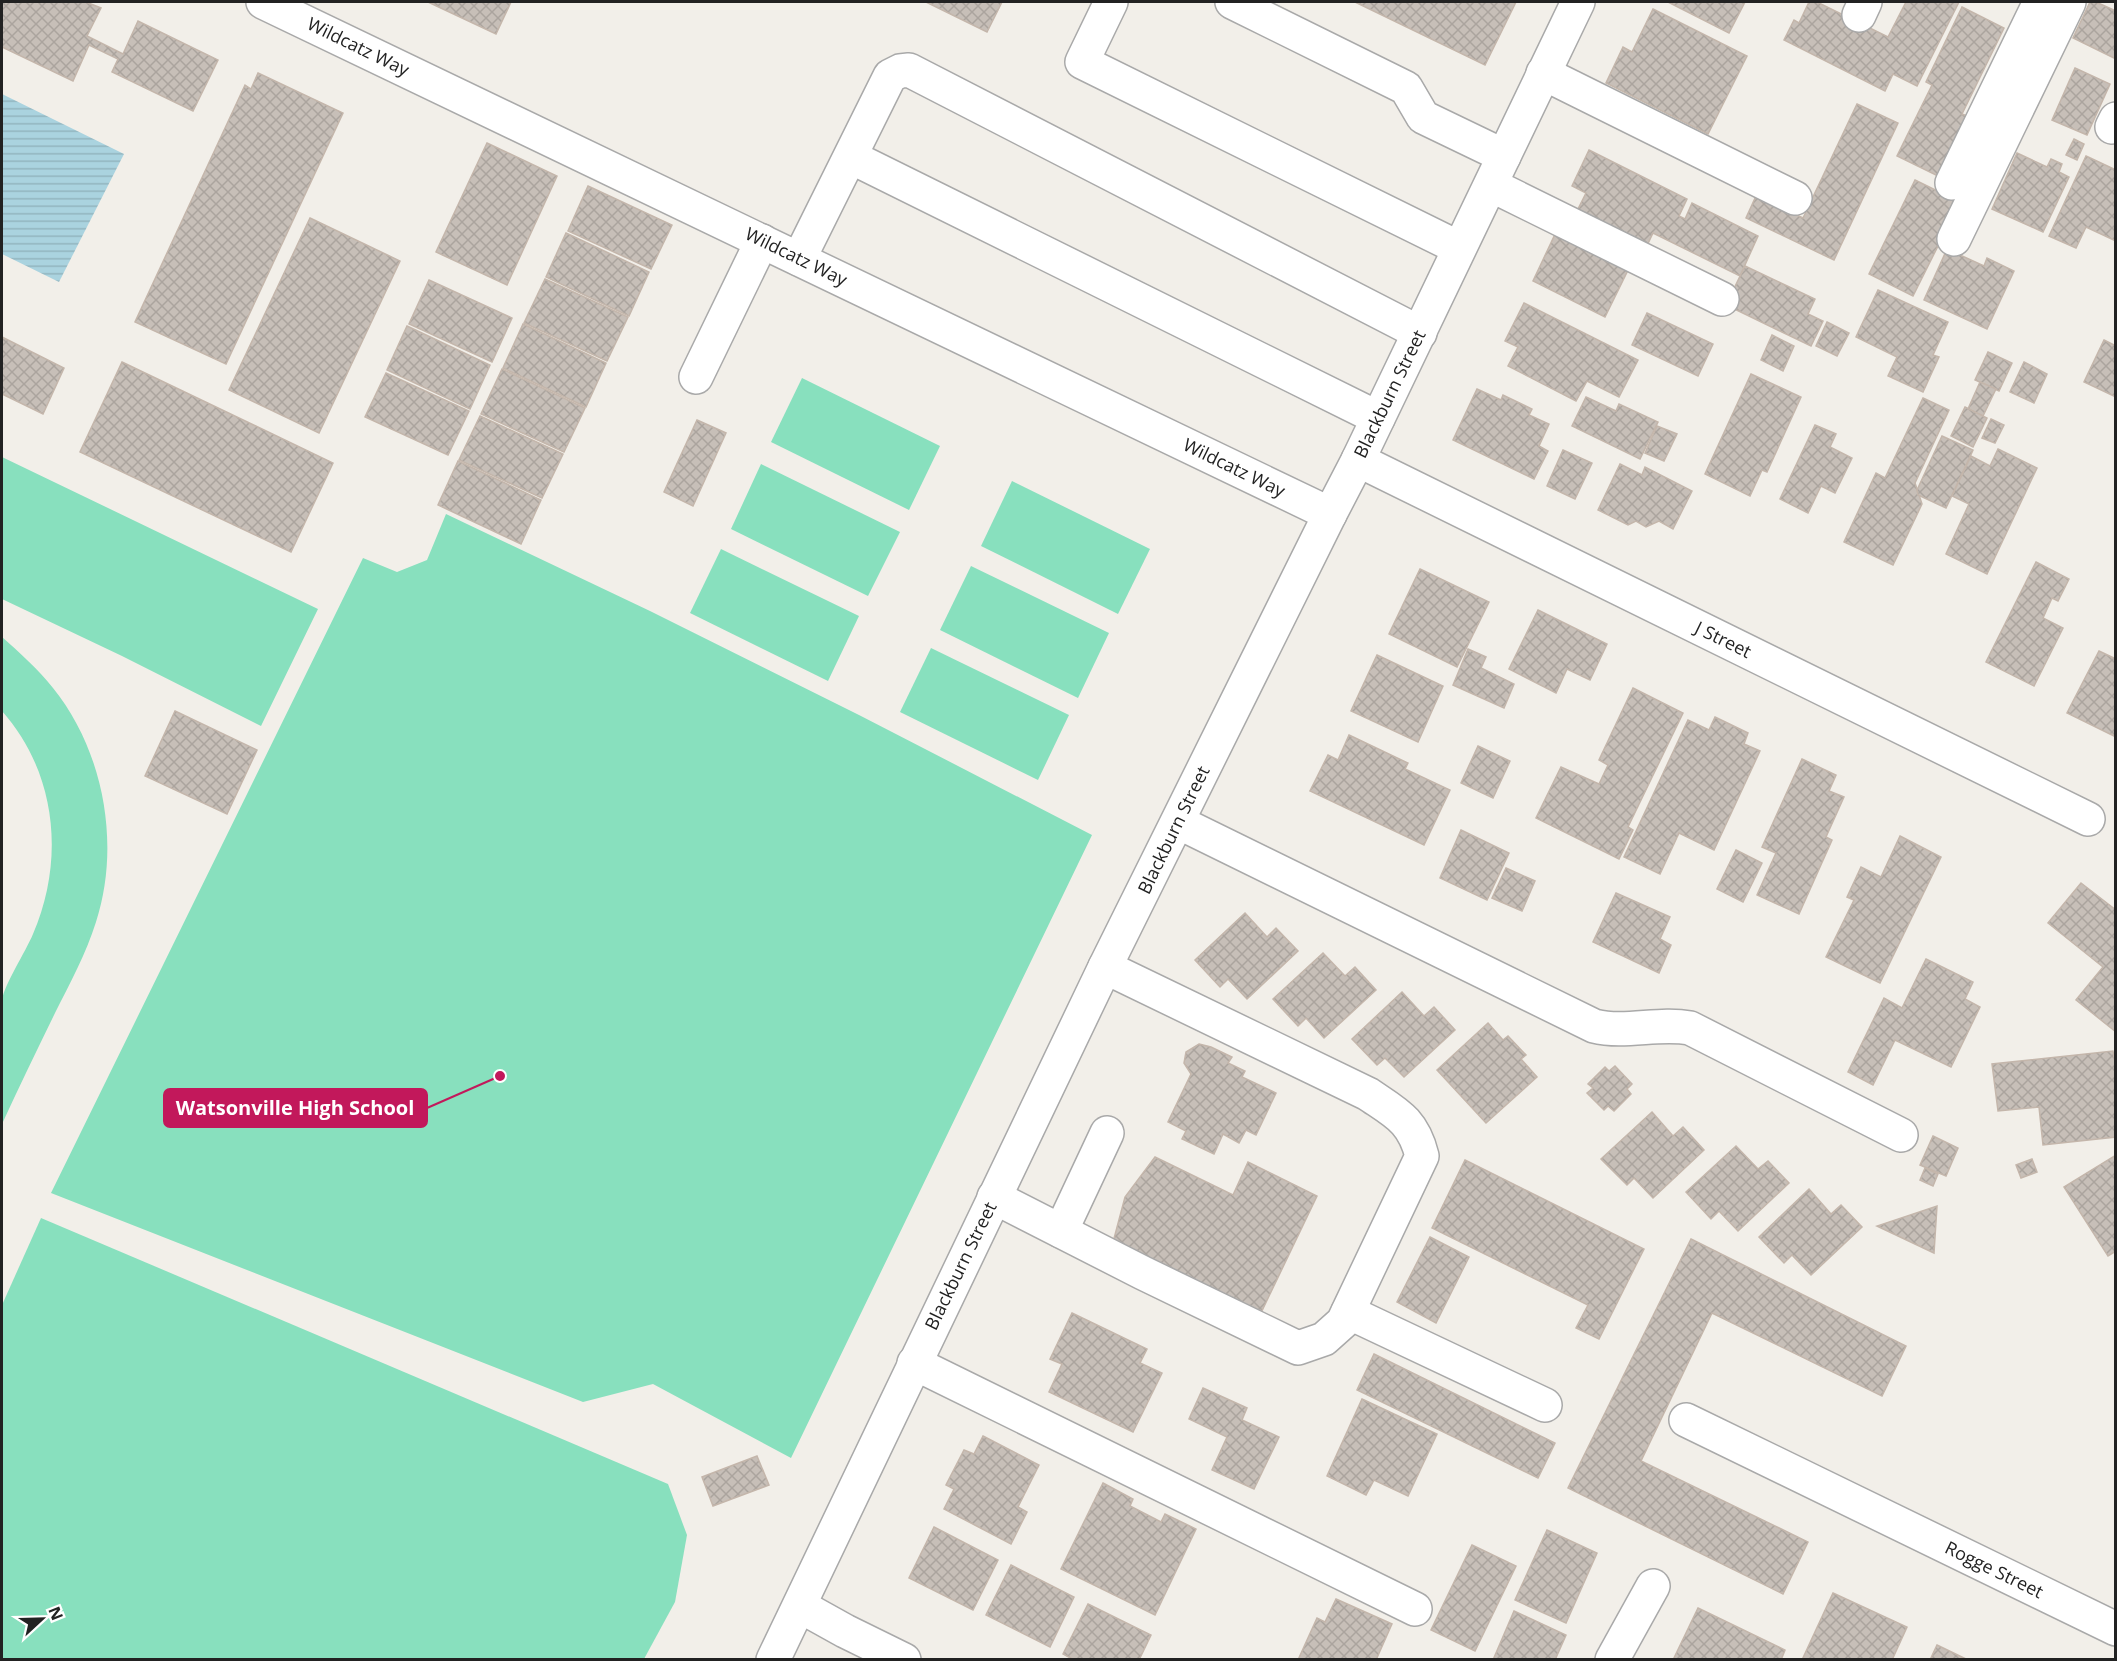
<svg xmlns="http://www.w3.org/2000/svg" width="2117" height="1661" font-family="'Open Sans',sans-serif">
  <defs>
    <pattern id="water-rules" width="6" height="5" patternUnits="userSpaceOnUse" patternTransform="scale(1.5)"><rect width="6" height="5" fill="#aad3df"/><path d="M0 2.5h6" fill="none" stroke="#92b5bf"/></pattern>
    <pattern id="building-cross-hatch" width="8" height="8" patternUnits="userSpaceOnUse" patternTransform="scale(1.5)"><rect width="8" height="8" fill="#c7bfb8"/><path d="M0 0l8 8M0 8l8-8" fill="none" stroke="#aba49e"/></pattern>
  </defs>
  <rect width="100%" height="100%" fill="#f2efe9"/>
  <g fill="#88e0be">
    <path d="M802,378L940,446L909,510L771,442Z"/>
    <path d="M2,457L318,609L261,726L122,656L2,599Z"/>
    <path d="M761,464L900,532L868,596L731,529Z"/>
    <path d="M1012,481L1150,549L1118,614L981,546Z"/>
    <path d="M446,514L650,611L859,715L1092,835L791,1458L653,1384L583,1402L51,1193L363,558L397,572L427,560Z"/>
    <path d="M721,549L859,616L828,681L690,613Z"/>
    <path d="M971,566L1109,633L1078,698L940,630Z"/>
    <path d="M2,637C20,653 38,669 53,688C104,751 121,845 96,922C86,954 70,983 55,1013C37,1050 19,1087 2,1124C1,1095 2,1066 2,1037C2,1025 0,1012 2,1000C4,985 26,951 33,934C65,860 57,773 2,711Z"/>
    <path d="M931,648L1069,715L1038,780L900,712Z"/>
    <path d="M41,1218L668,1484L687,1535L675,1602L644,1659H2V1305Z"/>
  </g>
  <path fill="url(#water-rules)" d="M2,94L124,154L59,282L2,254Z"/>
  <g fill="url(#building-cross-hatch)" stroke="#c4b6ab" stroke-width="1.5">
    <path d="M2,2H86L101,8L87,36L123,54L138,21L218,60L193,111L112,72L118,59L89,45L73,81L2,47Z"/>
    <path d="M428,2H511L496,34Z"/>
    <path d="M926,2H1002L987,32Z"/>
    <path d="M1355,2H1516L1485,65Z"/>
    <path d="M1668,2H1745L1729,33Z"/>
    <path d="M1809,2H1817L1888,37L1906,2H1959L1917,86L1893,74L1885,91L1784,40L1794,20L1799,23Z"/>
    <path d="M2090,2H2096L2116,11V59L2073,38Z"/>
    <path d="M1962,7L2004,28L1962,114L1967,116L1938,176L1897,156L1932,85L1926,82Z"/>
    <path d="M1653,9L1747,56L1708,134L1606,83L1623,47L1632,52Z"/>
    <path d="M2075,68L2110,84L2087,135L2052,120Z"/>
    <path d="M258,73L343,113L226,364L135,322L245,85L251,89Z"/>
    <path d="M1857,104L1898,123L1834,260L1746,218L1756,196L1803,218Z"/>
    <path d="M2074,139L2084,144L2077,160L2066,155Z"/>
    <path d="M487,143L557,176L507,285L436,252Z"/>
    <path d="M1589,150L1687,199L1679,216L1685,219L1692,203L1758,236L1740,276L1653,233L1644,252L1574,217L1586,193L1572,186Z"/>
    <path d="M2017,153L2047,167L2051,159L2062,164L2059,172L2069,177L2043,232L1992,209Z"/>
    <path d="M2086,156L2116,170V241L2086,227L2076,248L2049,236Z"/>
    <path d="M1915,180L1960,202L1913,296L1869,274Z"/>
    <path d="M588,186L672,225L651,269L568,231Z"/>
    <path d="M310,218L400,261L319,433L229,390Z"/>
    <path d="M1557,230L1630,266L1605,317L1533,281Z"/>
    <path d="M566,233L649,272L629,316L546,277Z"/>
    <path d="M1947,249L1984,266L1987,258L2014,271L1987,329L1924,300Z"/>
    <path d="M1745,266L1815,299L1808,314L1823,321L1811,346L1726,305Z"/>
    <path d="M545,279L628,317L607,361L524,323Z"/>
    <path d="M429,280L512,318L492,362L409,324Z"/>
    <path d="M1878,290L1948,322L1933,355L1939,357L1923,392L1888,376L1897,357L1856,337Z"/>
    <path d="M1524,303L1638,360L1619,397L1587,381L1576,401L1508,366L1518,347L1505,341Z"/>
    <path d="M1647,313L1713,344L1698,376L1632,345Z"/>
    <path d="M1827,322L1849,333L1837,356L1816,346Z"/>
    <path d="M523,324L606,363L586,407L503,368Z"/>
    <path d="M407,326L490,365L470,409L387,370Z"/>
    <path d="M1772,335L1794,346L1783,371L1761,360Z"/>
    <path d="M2,337L64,368L43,414L2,394Z"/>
    <path d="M2104,340L2116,346V397L2084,382Z"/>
    <path d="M1988,352L2012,363L1999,391L1975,380Z"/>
    <path d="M122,362L333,463L291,552L80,452Z"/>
    <path d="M2024,362L2047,374L2034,403L2010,392Z"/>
    <path d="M502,369L585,408L564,452L481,414Z"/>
    <path d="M386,373L469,411L448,455L365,417Z"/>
    <path d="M1751,374L1801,397L1767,472L1762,470L1750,496L1705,474Z"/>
    <path d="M1980,382L1996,389L1983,416L1968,409Z"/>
    <path d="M1477,389L1501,400L1503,395L1532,409L1529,415L1549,424L1539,446L1548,451L1534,479L1453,440Z"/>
    <path d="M1586,397L1616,411L1619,404L1658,422L1640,459L1572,426Z"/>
    <path d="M1923,398L1949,410L1915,483L1922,504L1893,565L1844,542L1876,473L1885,478Z"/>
    <path d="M1965,407L1987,418L1973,447L1951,436Z"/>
    <path d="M480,416L563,454L542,498L459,460Z"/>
    <path d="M1991,419L2004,425L1995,443L1982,438Z"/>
    <path d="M697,420L726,433L693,506L664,492Z"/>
    <path d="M1815,425L1836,434L1830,447L1852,458L1835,493L1821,486L1808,513L1780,499Z"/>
    <path d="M1657,426L1677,434L1664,461L1645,453Z"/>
    <path d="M1942,436L1973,450L1946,508L1918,495L1917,490Z"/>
    <path d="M1998,449L2037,468L1987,574L1946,554L1969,504L1952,496L1971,456L1990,466Z"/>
    <path d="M1563,450L1592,463L1575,499L1547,486Z"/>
    <path d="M458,461L541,500L521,544L438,505Z"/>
    <path d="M1620,464L1642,475L1645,467L1692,491L1673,529L1659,521L1646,527L1636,521L1628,525L1598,510Z"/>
    <path d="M2036,562L2069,579L2058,601L2052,598L2043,618L2063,628L2034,686L1986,662Z"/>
    <path d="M1420,569L1489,602L1457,667L1389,634Z"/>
    <path d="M1538,610L1607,644L1590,680L1567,669L1556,693L1509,669Z"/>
    <path d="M1468,649L1486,657L1481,668L1514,684L1504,708L1453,685Z"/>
    <path d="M2099,651L2116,659V737L2067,713Z"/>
    <path d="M1377,655L1443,686L1418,742L1351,711Z"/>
    <path d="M1633,688L1683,713L1628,827L1633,830L1619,859L1536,818L1561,767L1599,784L1608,765L1599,760Z"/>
    <path d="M175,711L257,750L227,814L145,776Z"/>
    <path d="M1715,717L1748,733L1744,744L1760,751L1714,850L1679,833L1660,874L1624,857L1688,720L1709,730Z"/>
    <path d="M1349,735L1408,763L1405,769L1450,790L1424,845L1310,791L1328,755L1338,760Z"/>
    <path d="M1478,746L1510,761L1493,798L1461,783Z"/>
    <path d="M1802,759L1836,775L1829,791L1844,797L1826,837L1832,840L1799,914L1757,895L1776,853L1762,847Z"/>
    <path d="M1461,830L1509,853L1487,900L1440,878Z"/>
    <path d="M1900,836L1941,857L1880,983L1826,957L1854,900L1847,897L1861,867L1881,877Z"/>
    <path d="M1736,850L1762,863L1743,902L1717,889Z"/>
    <path d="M1506,868L1535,881L1522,911L1492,898Z"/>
    <path d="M2081,883L2116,910V1032L2076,1000L2103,967L2048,923Z"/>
    <path d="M1616,893L1670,917L1660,939L1671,945L1659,973L1593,942Z"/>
    <path d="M1245,913L1267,937L1276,928L1298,951L1247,999L1228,979L1220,987L1195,960Z"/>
    <path d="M1323,953L1345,976L1355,967L1376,990L1324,1038L1306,1018L1298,1026L1273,999Z"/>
    <path d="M1926,959L1973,982L1965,999L1980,1007L1951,1067L1895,1040L1873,1085L1848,1072L1884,998L1902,1008Z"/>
    <path d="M1402,992L1424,1016L1434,1007L1455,1030L1404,1077L1385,1058L1377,1065L1352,1039Z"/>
    <path d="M1488,1023L1503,1040L1508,1036L1526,1055L1521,1059L1537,1077L1486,1123L1437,1070Z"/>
    <path d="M1199,1044L1211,1047L1232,1057L1228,1063L1245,1071L1242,1077L1276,1093L1256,1135L1246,1130L1239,1143L1223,1134L1214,1154L1182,1139L1186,1131L1168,1122L1191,1074L1184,1063L1186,1052Z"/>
    <path d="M2113,1051L2116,1069V1137L2043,1145L2039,1107L1998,1111L1992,1064Z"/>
    <path d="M1615,1066L1632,1084L1627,1089L1631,1094L1614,1111L1608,1106L1604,1110L1587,1093L1593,1088L1588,1084L1605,1067L1609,1071Z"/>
    <path d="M1652,1112L1673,1136L1683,1127L1704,1150L1653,1198L1634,1178L1627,1185L1601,1159Z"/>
    <path d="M1933,1136L1958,1148L1946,1176L1920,1165Z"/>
    <path d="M1736,1146L1758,1169L1768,1161L1789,1183L1738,1231L1719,1211L1711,1219L1686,1192Z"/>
    <path d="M2116,1155V1251L2108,1256L2064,1187Z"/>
    <path d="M1155,1157L1233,1195L1248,1162L1317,1196L1259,1317L1112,1246L1125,1197Z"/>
    <path d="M2032,1159L2037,1172L2021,1178L2016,1165Z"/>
    <path d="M1465,1160L1644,1249L1599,1339L1576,1328L1588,1305L1432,1228Z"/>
    <path d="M1925,1168L1938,1174L1933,1186L1920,1180Z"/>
    <path d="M1809,1189L1831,1214L1841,1205L1862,1227L1811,1275L1792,1255L1784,1263L1759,1237Z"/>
    <path d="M1937,1206L1934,1253L1877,1226Z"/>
    <path d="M1430,1237L1469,1257L1436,1323L1397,1302Z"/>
    <path d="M1691,1239L1906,1346L1882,1396L1712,1313L1641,1461L1808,1542L1783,1594L1568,1488Z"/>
    <path d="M1072,1313L1147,1349L1140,1363L1162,1373L1133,1432L1049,1392L1062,1364L1050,1359Z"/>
    <path d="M1374,1354L1555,1443L1538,1478L1357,1390Z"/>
    <path d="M1203,1388L1247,1408L1242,1420L1279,1437L1254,1489L1212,1470L1227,1437L1189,1419Z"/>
    <path d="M1362,1399L1437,1434L1408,1496L1374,1480L1366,1495L1327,1476Z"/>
    <path d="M983,1436L1039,1465L1018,1507L1027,1512L1011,1544L944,1509L954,1489L946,1485L964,1450L974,1454Z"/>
    <path d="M757,1456L769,1485L713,1506L702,1477Z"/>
    <path d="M1103,1483L1133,1499L1130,1506L1161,1522L1165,1514L1196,1529L1155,1615L1061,1569Z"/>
    <path d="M934,1527L998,1560L973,1610L909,1578Z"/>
    <path d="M1547,1530L1597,1553L1566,1623L1515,1600Z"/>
    <path d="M1472,1545L1516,1566L1475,1651L1431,1630Z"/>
    <path d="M1011,1565L1074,1597L1050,1647L986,1615Z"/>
    <path d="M1833,1593L1907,1627L1892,1660H1802Z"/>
    <path d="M1336,1599L1392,1624L1376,1660H1298L1317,1618L1325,1622Z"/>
    <path d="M1088,1604L1151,1635L1139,1660H1074L1063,1654Z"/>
    <path d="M1698,1608L1785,1650L1781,1660H1673Z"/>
    <path d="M1514,1611L1566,1635L1555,1660H1493Z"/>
    <path d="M1937,1645L1968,1660H1930Z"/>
  </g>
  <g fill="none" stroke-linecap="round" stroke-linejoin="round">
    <g stroke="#a9a9a9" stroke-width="36">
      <g id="minor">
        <path d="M263,2L1330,514"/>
        <path d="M1111,2L1082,62L1459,248"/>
        <path d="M1232,2L1406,88L1423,117L1504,156"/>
        <path d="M1859,15L1865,2"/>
        <path d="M1543,73L1795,198"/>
        <path d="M2112,127L2116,119"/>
        <path d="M851,157L1378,418"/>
        <path d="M1952,183L2040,2"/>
        <path d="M1491,185L1722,299"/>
        <path d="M1954,239L2069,2"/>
        <path d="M799,259L890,76L900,71L909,70L1420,333"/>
        <path d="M696,377L762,241"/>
        <path d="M1358,460L2088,819"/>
        <path d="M1178,822L1594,1026C1626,1034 1658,1022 1690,1028L1901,1135"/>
        <path d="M994,1197L1143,1273L1298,1348L1324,1339L1343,1322L1422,1156C1413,1120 1396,1113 1368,1094L1105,967"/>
        <path d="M1061,1231L1107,1133"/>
        <path d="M1348,1312L1545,1405"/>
        <path d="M914,1363L1415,1609"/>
        <path d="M1686,1420L2116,1629"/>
        <path d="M800,1606L845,1631L904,1660"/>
        <path d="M773,1660L1105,967L1330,514L1358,460L1578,2"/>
        <path d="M1612,1660L1653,1586"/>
      </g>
    </g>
    <use href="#minor" stroke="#fff" stroke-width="33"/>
  </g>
  <g text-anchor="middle" stroke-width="5" stroke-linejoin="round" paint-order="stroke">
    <g font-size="18" fill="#222" stroke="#fff">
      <text transform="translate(358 47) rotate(26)" y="6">Wildcatz Way</text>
      <text transform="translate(796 257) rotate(26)" y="6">Wildcatz Way</text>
      <text transform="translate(1390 394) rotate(-64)" y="6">Blackburn Street</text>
      <text transform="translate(1234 468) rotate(26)" y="6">Wildcatz Way</text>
      <text transform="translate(1723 640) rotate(26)" y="6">J Street</text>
      <text transform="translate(1174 830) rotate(-64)" y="6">Blackburn Street</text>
      <text transform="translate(961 1266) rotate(-64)" y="6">Blackburn Street</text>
      <text transform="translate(1994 1570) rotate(26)" y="6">Rogge Street</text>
    </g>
  </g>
  <path fill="none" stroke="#c2185b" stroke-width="2" d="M500 1076L427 1108"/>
  <circle fill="#c2185b" stroke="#fff" stroke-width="2" cx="500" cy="1076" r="6"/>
  <rect fill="#c2185b" stroke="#c2185b" stroke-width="2" x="164" y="1089" width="263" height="38" rx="6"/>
  <g font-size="20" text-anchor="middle" font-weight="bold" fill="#fff">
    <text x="295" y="1115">Watsonville High School</text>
  </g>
  <rect width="2117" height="1661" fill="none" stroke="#222222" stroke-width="6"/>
  <g transform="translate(42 1619) rotate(68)" stroke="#ffffff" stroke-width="4.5" paint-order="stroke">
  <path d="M0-4.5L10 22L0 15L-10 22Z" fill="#222222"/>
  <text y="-9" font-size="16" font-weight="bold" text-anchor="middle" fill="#222222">N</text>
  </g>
</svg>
